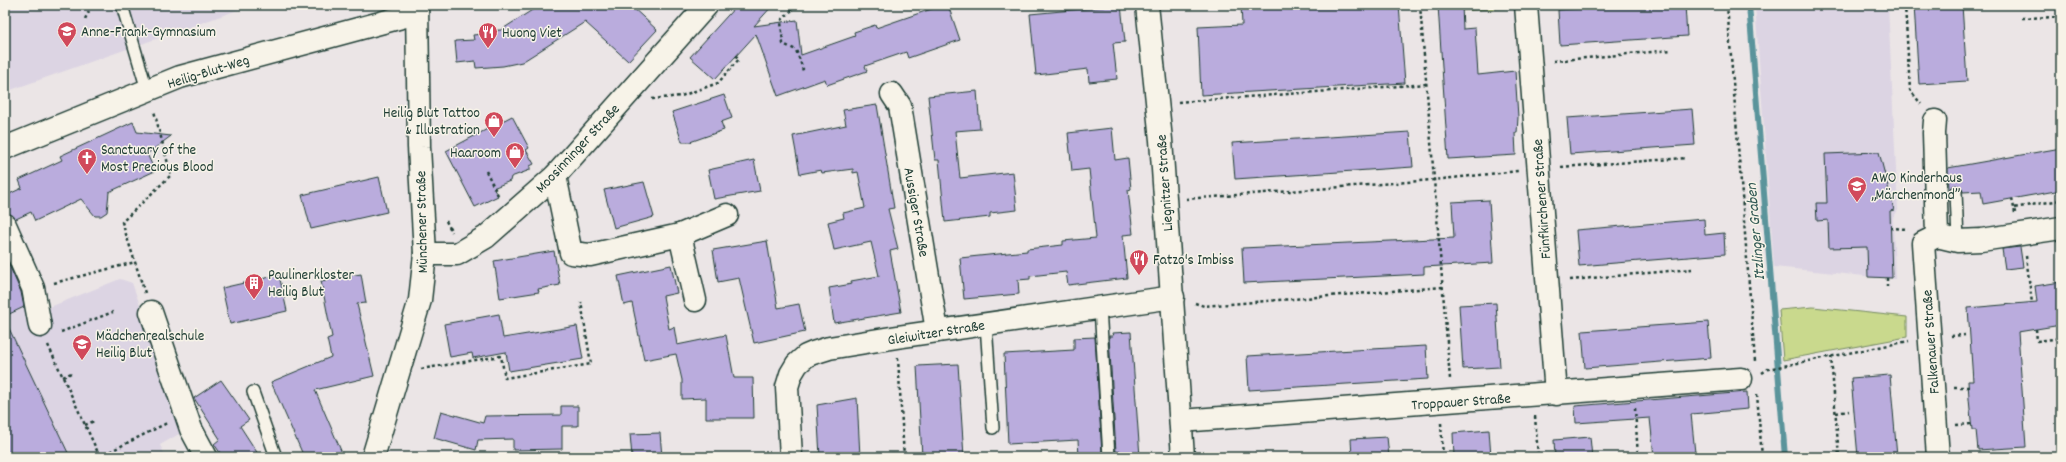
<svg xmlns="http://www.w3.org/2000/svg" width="2066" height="462" font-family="Dekko,sans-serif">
  <rect width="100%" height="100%" fill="#ebe5e6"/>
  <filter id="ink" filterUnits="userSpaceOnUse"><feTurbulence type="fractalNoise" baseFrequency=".025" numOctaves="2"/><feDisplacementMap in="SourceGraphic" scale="8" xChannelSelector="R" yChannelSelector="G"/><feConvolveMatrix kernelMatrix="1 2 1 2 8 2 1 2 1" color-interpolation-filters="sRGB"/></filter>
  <g filter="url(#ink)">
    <g fill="#dcd4e3">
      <path d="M5,5H252L5,92Z"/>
      <path d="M1755,5H1888L1898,210L1893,218L1895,279L1774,267Z"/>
      <path d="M5,234L40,311L120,279L132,283L178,411L179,434L160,445L166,457H5Z"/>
    </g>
    <g fill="#c9d98d" stroke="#748b60">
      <path d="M1439,5H1510V8L1439,12Z"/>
      <path d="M1813,307L1907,317V337L1783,360L1779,310Z"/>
    </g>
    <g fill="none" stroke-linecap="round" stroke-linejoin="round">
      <path stroke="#5a949b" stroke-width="6" d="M1749,5L1785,457"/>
    </g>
    <g fill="#baacdd" stroke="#1f3d34">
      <path d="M540,5H630L657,30L628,61L585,22L522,62L503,66L476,68L475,61L457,63L455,41L474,40L473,35L483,34V31L501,30Z"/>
      <path d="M737,5H773L754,26L797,20L801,55L855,36L854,32L875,25L876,28L943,5H948L960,40L908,58L906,52L865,66L867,71L827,85L825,79L778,96L756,34L715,79L690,57Z"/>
      <path d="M1104,5H1121L1125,42L1113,43L1117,79L1089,82L1088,69L1036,75L1030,14L1104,7Z"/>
      <path d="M1241,5H1399L1405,83L1201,95L1198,27L1242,25Z"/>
      <path d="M1438,5H1462L1463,29L1475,28L1478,75L1515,71L1518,117L1517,133H1515L1516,155L1448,159Z"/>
      <path d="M1625,5H1685L1687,36L1560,45L1558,10Z"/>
      <path d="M1914,5H1962L1967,81L1919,84Z"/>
      <path d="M977,91L980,129L955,131L960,178L1013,172L1017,210L990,213V217L945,222L939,160H935L928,96Z"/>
      <path d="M724,95L732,118L721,122L724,130L690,142H682L672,112Z"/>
      <path d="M877,105L894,208L888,209L898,249L890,251L901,312L834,323L829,288L852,284L851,281L879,276L871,242L834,250L828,222L844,218L843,213L865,208L858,172L853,173V169L822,173L821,170L800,174L793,136L846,125L843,110Z"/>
      <path d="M1692,109L1695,145L1570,154L1567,118Z"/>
      <path d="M512,116L529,148L526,150L534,164L530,166V170L511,177L510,181L493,188L498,196L475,207L446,151Z"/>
      <path d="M133,122L137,132L171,136L147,154L155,171L109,192L107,212L101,216H95L81,199L35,221L31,212L16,219L12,215L5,213V196L22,188L19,180L62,160L60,156Z"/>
      <path d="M1112,128L1115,160L1128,158L1131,189L1128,190L1133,234L1123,235L1127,278L1068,285L1066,272L1030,276V279L1018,280L1019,294L964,299L960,258L1027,251V249L1063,245V241L1096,238L1089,169L1072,171L1068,133Z"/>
      <path d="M1410,132L1413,167L1235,179L1232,143Z"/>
      <path d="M2061,148V190L1983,204L1981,191L1963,192L1962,188L1956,185L1952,186L1949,190L1948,168Z"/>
      <path d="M1879,152L1894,210L1890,211L1892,278L1868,277L1867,247L1829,248L1828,220L1817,221L1816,203H1827L1825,154Z"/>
      <path d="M754,160L760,191L714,199L708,170Z"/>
      <path d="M379,177L387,212L311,229L302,195Z"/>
      <path d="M644,182L654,217L614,228L604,190Z"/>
      <path d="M1489,200L1493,263L1424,267V274L1244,283L1242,248L1454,238L1452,202Z"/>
      <path d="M1704,219L1705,235L1724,233L1725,254L1579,266L1576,230Z"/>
      <path d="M767,241L778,308L799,304L805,332L754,343L739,278L718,282L713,250Z"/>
      <path d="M2020,247L2023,267L2005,269L2002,249Z"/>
      <path d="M554,251L560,285L538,289L539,292L500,298L494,261Z"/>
      <path d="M5,256L21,292L24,307L5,316Z"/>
      <path d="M671,265L677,293L663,296L669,329L674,327L677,345L726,335L734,378H753L754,418H706V398L682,399V380L676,354L644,360L632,303L624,305L618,276Z"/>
      <path d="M361,274L366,303L357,304L374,376L315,390L342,453L332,457H304L271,382L331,357L327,339L332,337L321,281Z"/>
      <path d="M279,275L287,311L230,324L222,288Z"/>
      <path d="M2061,282V325L2018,332L2026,447L1978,450L1976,430H1972L1969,399L1968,381H1973L1968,308L2037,302L2035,286Z"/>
      <path d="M1496,303L1500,367L1463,369L1459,305Z"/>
      <path d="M499,314L503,338L577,326L583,359L509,371L506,352L473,358L472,353L450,357L444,324Z"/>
      <path d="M5,320L70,457H5Z"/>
      <path d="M1708,322L1711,358L1585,368L1582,331Z"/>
      <path d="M1131,332L1140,457H1121V451L1116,452L1109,336H1113L1112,333Z"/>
      <path d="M1095,337L1102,454L1079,457L1078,440L1008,444L1004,354L1074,350V338Z"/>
      <path d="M1426,346L1428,379L1249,390L1247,356Z"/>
      <path d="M958,364L964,457H922L917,366Z"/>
      <path d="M1890,375L1897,457H1858L1851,378Z"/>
      <path d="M221,380L249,420L240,426L260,457H223L214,444L220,439L194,398Z"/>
      <path d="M1747,392L1748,409L1691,414L1695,453H1689V457H1654L1650,418L1576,423L1575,406Z"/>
      <path d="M857,398L860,457H820L817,405Z"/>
      <path d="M561,406H578V426H562V449L513,450V439L478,440L476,450L434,438L441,411L483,423L485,416L561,415Z"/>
      <path d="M1489,430L1491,457H1454L1453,433Z"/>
      <path d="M660,433L662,457H632L630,434Z"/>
      <path d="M1387,437L1389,457H1352L1351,439Z"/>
      <path d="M1590,437L1592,457H1555L1554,440Z"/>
    </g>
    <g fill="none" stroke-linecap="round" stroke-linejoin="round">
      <g stroke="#1f3d34" stroke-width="14">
        <g id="service">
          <path d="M122,5L147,90"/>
          <path d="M1956,192L1958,241"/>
          <path d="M1100,307L1109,457"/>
          <path d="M986,324L993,428"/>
          <path d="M253,392L276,457"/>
        </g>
      </g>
      <g stroke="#1f3d34" stroke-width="25">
        <g id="minor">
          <path d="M1147,5L1161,140L1183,457"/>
          <path d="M1526,5L1556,394"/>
          <path d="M892,94L900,106L937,331"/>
          <path d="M1935,121L1934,133L1937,236"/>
          <path d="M5,148L180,77L417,13"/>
          <path d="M555,176L571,253L590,255L680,235L727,215"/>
          <path d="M5,225L33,288L40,326"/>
          <path d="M680,235L695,300"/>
          <path d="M425,254H457L486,237L555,176L707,5"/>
          <path d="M151,312L191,429L206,457"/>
          <path d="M1181,421L1741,379"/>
          <path d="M791,457L787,387L791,374L797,364L806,356L813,353L829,348L897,337L1173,297"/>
          <path d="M1938,457L1923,243L1937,236L1958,241L1981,240L2061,228"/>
        </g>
      </g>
      <g stroke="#1f3d34" stroke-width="25">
        <path id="tertiary" d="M373,457L420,300L425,254L419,147L417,5"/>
      </g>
      <g stroke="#1f3d34" stroke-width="2.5" stroke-dasharray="3 3" stroke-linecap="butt">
        <path d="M1420,5L1450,379"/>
        <path d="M1727,5L1755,361"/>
        <path d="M1905,5L1910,90L1921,104"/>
        <path d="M792,10L781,21L783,44L796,50L803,69L800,70"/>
        <path d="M2022,18L2061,17V20"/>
        <path d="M85,19L92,5"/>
        <path d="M1553,61L1672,50"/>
        <path d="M652,99L681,96L718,83L739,59L736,56"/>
        <path d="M1178,102L1427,84"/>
        <path d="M1561,167L1686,158"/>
        <path d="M486,171L499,197"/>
        <path d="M2058,191L2060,206"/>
        <path d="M1186,199L1433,180L1518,171"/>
        <path d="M2012,199L2014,208"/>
        <path d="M2015,213L2014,208L2061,200"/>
        <path d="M446,221L452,232"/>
        <path d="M1890,228L1908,229"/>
        <path d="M2026,256L2032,303"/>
        <path d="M1887,278V287"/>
        <path d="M1570,280L1692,269"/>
        <path d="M54,283L135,262"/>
        <path d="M145,293L122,222L171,175L154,111"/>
        <path d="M1195,303L1204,306L1443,287"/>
        <path d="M2036,329L2037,341L2061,338"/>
        <path d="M61,332L113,312"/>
        <path d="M1951,336L1965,335"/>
        <path d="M48,345L100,457"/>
        <path d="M1831,356L1839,457"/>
        <path d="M898,358L904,457"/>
        <path d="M421,369L501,356L505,378L591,364L581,302"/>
        <path d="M1762,373L1768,369L1909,341"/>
        <path d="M63,377L71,373"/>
        <path d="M1954,387H1969"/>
        <path d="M1757,394L1762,457"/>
        <path d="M1635,408L1638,457"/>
        <path d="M1836,413L1849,411"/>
        <path d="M1535,416L1538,457"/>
        <path d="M1441,423L1443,457"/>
        <path d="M85,425L94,421"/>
        <path d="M1956,425L1972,424"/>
        <path d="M99,457L167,423"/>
        <path d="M2056,457L2061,438"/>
      </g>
      <use href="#service" stroke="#f7f3e8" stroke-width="11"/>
      <use href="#minor" stroke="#f7f3e8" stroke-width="22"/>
      <use href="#tertiary" stroke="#f7f3e8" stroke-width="22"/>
    </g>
  </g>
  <defs>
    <g id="school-pin" transform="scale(1)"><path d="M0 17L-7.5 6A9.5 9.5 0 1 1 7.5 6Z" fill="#d1495b" stroke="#f7f3e8"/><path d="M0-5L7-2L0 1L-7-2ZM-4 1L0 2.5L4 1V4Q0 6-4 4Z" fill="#fff"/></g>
    <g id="restaurant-pin" transform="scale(1)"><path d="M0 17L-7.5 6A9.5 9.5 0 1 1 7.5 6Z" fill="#d1495b" stroke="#f7f3e8"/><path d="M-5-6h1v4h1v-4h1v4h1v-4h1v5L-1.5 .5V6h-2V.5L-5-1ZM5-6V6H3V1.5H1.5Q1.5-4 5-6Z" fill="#fff"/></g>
    <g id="shop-pin" transform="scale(1)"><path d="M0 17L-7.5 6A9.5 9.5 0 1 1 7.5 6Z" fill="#d1495b" stroke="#f7f3e8"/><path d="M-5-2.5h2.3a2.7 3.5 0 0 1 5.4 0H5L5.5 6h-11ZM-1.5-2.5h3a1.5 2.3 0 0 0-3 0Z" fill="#fff"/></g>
    <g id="church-pin" transform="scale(1)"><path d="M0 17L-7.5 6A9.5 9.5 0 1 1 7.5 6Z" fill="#d1495b" stroke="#f7f3e8"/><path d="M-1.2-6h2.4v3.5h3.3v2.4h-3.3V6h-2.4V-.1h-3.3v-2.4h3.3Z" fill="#fff"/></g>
    <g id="building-pin" transform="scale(1)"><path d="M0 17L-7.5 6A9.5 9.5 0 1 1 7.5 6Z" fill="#d1495b" stroke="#f7f3e8"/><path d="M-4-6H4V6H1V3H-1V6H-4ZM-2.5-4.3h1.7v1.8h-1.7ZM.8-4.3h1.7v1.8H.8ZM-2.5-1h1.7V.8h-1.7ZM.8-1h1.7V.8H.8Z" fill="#fff"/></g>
  </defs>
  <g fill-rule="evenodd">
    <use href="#school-pin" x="67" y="31"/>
    <use href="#restaurant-pin" x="488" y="32"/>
    <use href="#shop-pin" x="494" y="121"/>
    <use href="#shop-pin" x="515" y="152"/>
    <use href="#church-pin" x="87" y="158"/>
    <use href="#school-pin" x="1857" y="186"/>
    <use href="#restaurant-pin" x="1139" y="259"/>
    <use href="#building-pin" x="254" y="283"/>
    <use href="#school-pin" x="82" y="344"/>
  </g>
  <g text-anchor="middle" stroke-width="3" stroke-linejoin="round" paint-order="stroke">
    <g font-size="15" fill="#1f3d34" stroke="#f7f3e8" text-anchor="start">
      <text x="81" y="36">Anne-Frank-Gymnasium</text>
      <text x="502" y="37">Huong Viet</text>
      <text x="480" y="117" text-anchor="end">Heilig Blut Tattoo<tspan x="480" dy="17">&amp; Illustration</tspan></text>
      <text x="101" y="154">Sanctuary of the<tspan x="101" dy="17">Most Precious Blood</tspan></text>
      <text x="501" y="157" text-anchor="end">Haaroom</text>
      <text x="1871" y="182">AWO Kinderhaus<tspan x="1871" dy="17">„Märchenmond”</tspan></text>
      <text x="1153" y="264">Fatzo's Imbiss</text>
      <text x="268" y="279">Paulinerkloster<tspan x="268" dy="17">Heilig Blut</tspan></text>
      <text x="96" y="340">Mädchenrealschule<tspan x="96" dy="17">Heilig Blut</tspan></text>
    </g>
    <g font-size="15" fill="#1f3d34" stroke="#f7f3e8">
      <text transform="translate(208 71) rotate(-17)" y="5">Heilig-Blut-Weg</text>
      <text transform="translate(577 148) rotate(-47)" y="5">Moosinninger Straße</text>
      <text transform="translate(1164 183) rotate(-94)" y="5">Liegnitzer Straße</text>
      <text transform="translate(1541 199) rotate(-94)" y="5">Fünfkirchener Straße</text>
      <text transform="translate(917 212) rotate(80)" y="5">Aussiger Straße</text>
      <text transform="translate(421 222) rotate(-91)" y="5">Münchener Straße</text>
      <text transform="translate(936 332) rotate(-9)" y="5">Gleiwitzer Straße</text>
      <text transform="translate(1930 342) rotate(-94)" y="5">Falkenauer Straße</text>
      <text transform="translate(1461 401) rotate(-4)" y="5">Troppauer Straße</text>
    </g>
    <g font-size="16" font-style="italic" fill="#335a56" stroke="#f7f3e8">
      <text transform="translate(1754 232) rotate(-95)" y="6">Itzlinger Graben</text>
    </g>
  </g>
  <rect width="2066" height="462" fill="none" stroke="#f7f3e8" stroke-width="20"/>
  <rect x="10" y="10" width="2046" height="442" fill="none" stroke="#1f3d34" stroke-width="1.5" filter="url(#ink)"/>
</svg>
